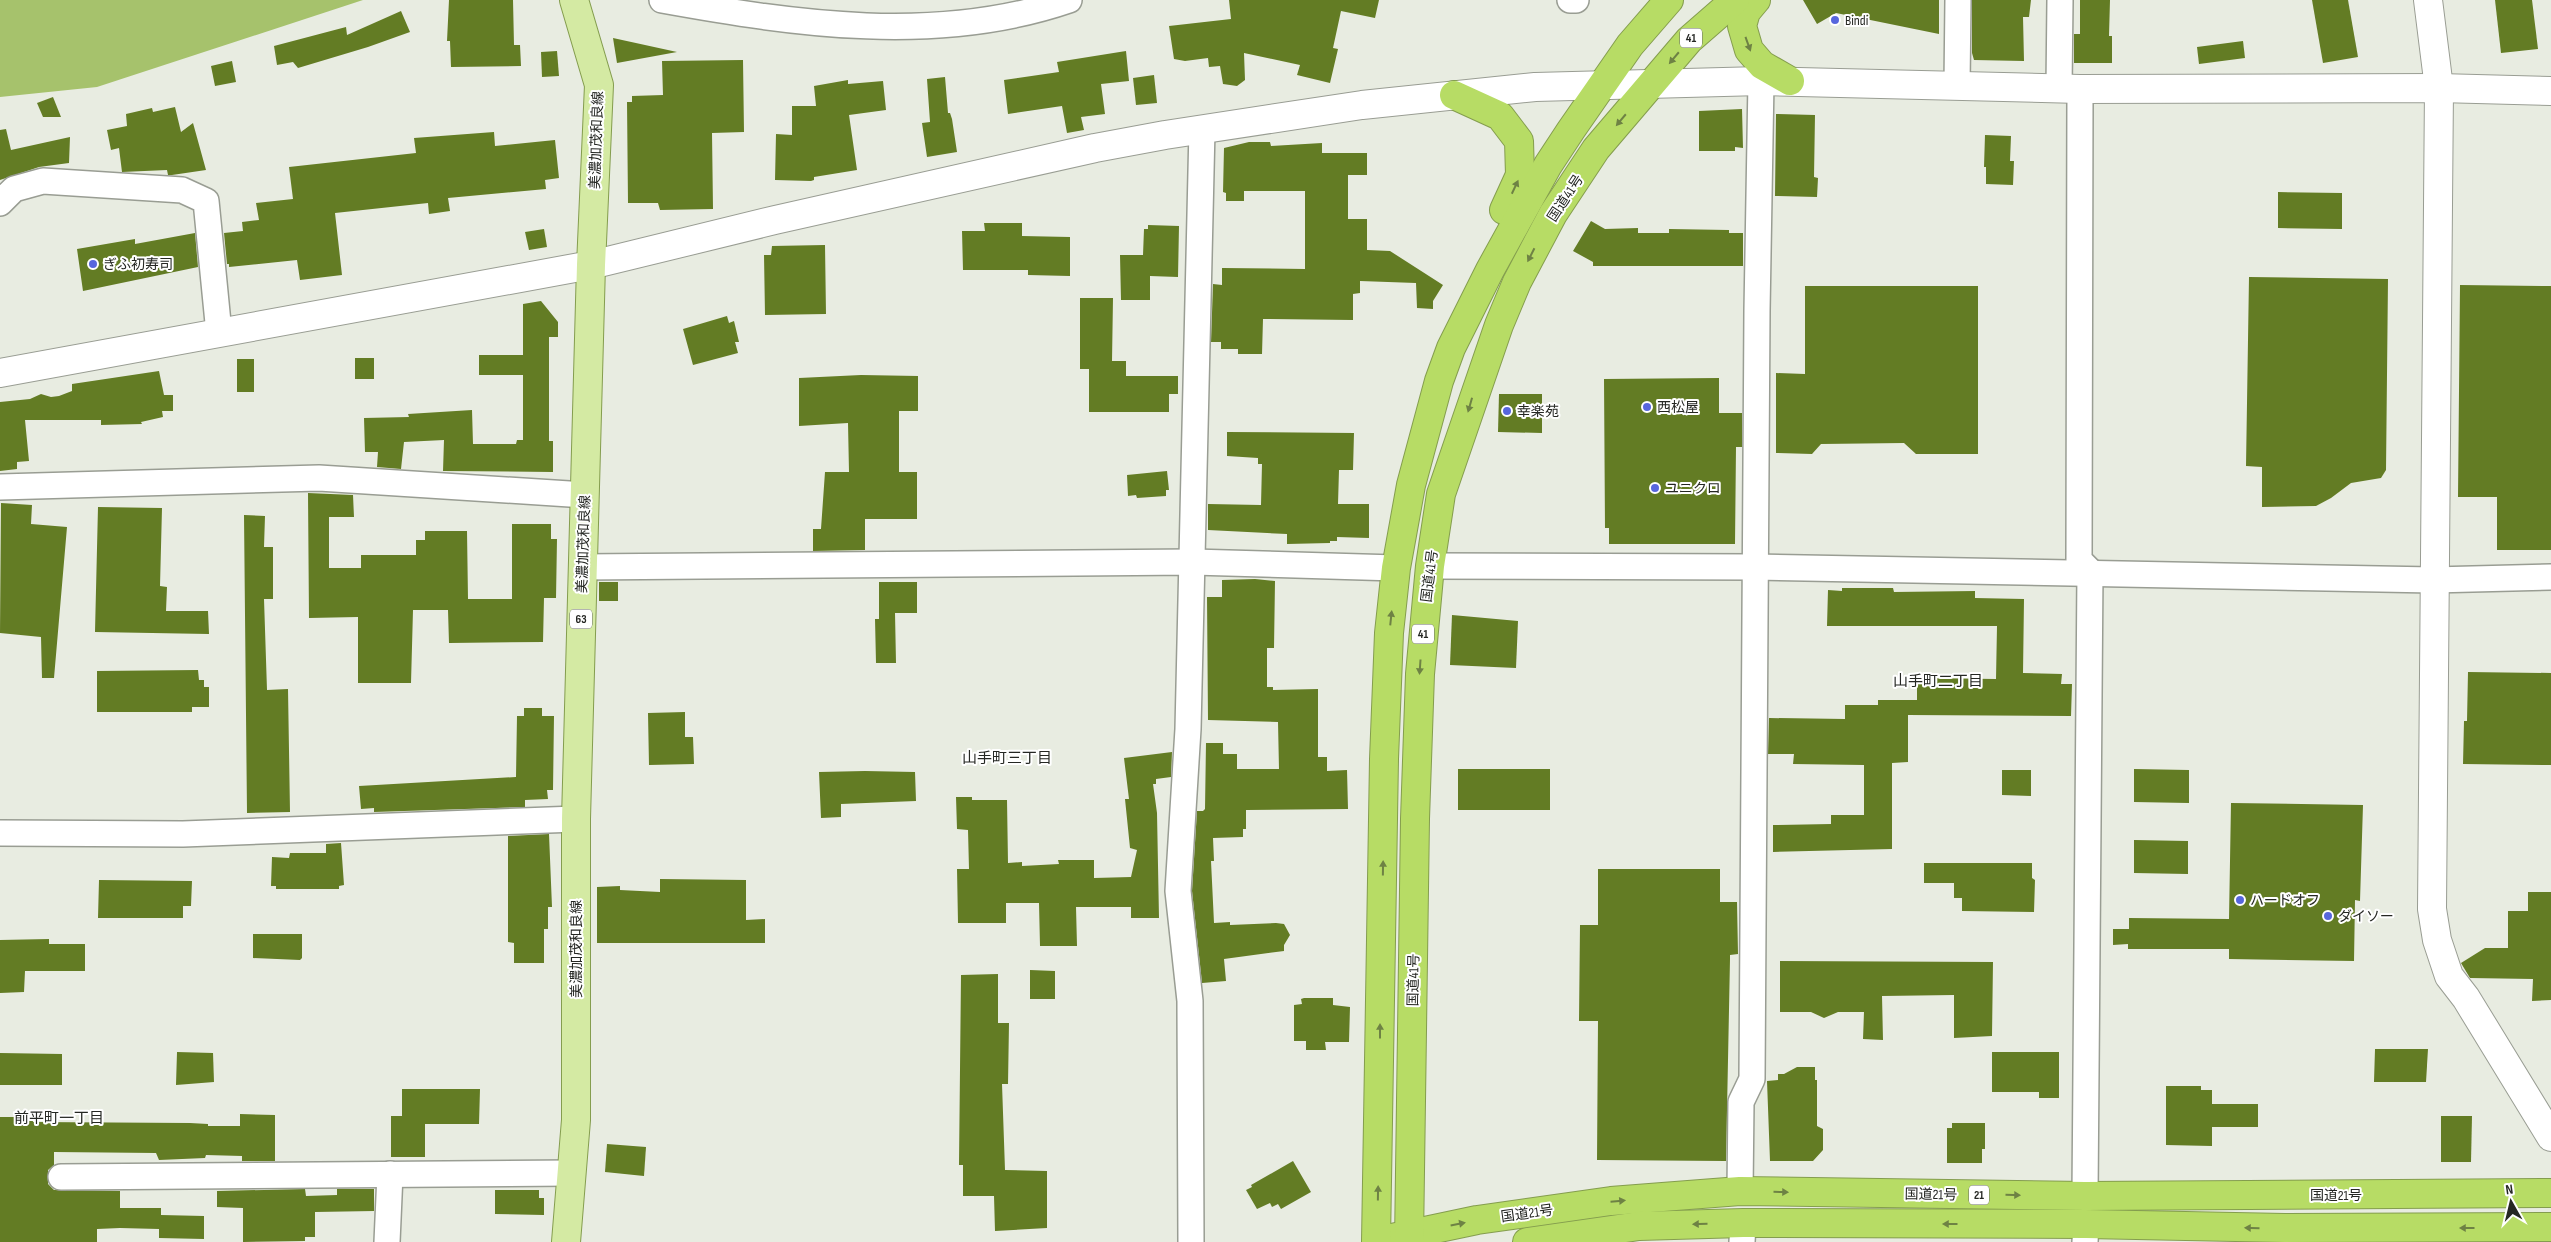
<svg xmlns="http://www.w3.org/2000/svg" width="2551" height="1242" font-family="'Sofia Sans Condensed','Noto Sans JP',sans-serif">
  <rect width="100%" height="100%" fill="#e8ece1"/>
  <path fill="#a6c26c" d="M0,0H363L97,87L0,97Z"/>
  <g fill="#637c24">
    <path d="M449,0H513L514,45H520L521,66L451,67L450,41H447Z"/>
    <path d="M1229,0H1379L1375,18L1341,11L1333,48L1338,49L1330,83L1297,75L1300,65L1244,53L1245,80L1237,86L1223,84L1220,66L1209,67L1208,58L1185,61L1174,59L1169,26L1231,19Z"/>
    <path d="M1803,0H1939V34L1836,13L1817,24Z"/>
    <path d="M1972,0H2031L2029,17H2023L2024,61L1974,60L1972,53Z"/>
    <path d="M2080,0H2110L2109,36H2112V63H2074V34H2080Z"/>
    <path d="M2312,0H2348L2358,57L2323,63Z"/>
    <path d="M2495,0H2532L2538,49L2501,53Z"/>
    <path d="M401,11L410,32L368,47L298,68L293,62L277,65L274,46L346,27L347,35Z"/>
    <path d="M613,38L677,52L617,63Z"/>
    <path d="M2243,41L2245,58L2199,64L2197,47Z"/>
    <path d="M557,51L559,76L542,77L541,52Z"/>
    <path d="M1126,51L1129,81L1101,84L1105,114L1081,117L1084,130L1067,133L1062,106L1008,114L1004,80L1059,72L1057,62Z"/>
    <path d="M743,60L744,132L712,133L713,209L660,210L658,203H628L627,102H632V96L663,95L662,61Z"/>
    <path d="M232,61L236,82L215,86L211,66Z"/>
    <path d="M1154,75L1157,103L1136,105L1133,78Z"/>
    <path d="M945,77L948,113H950L952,119L957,152L927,157L922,123L930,122L927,79Z"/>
    <path d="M848,80V84L883,81L886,110L849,115L857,170L814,177V180L811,181L775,180L776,134L792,135V106H816L814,86Z"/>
    <path d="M53,97L61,117H43L37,103Z"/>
    <path d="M175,107L181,132L193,123L206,170L172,175H168L167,170L122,172L119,148L111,150L107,130L127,126L126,114L152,108L153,112Z"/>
    <path d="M1742,109L1743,148L1735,147V151H1699V111Z"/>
    <path d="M1776,114L1815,115L1814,177L1818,178L1817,197L1775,196Z"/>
    <path d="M6,129L11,150L70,137L69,163L39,167L0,180V130Z"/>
    <path d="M494,132L495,146L555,140L559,178L545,180L546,189L448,198L450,211L429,214L428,203L335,213L342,275L300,280L297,260L229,267V264H227L224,233L243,231L242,222L259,220L256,203L293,199L289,167L416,153L414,138Z"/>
    <path d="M1985,135L2011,136L2010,161H2014L2013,185L1986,184V167H1984Z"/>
    <path d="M1249,142H1270L1271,146L1322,143V153H1367V175H1348V219H1367V250L1390,251L1443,285L1433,301V309L1417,308L1416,283L1360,281V293L1353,294V320L1263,319L1262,354H1238V349H1221V342H1211L1213,284L1222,285V268L1305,269V191H1244V201H1226V193L1223,192L1224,148Z"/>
    <path d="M2278,192L2342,193V229L2278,228Z"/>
    <path d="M1591,221L1605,229L1638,228V233H1669V229L1729,230V233H1743V266H1593V262L1573,251Z"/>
    <path d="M984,223H1022V236L1070,237V276L1028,275V270H963L962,231H985Z"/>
    <path d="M1148,225L1179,226L1178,277L1150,276V300H1121L1120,255H1143L1144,229H1148Z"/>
    <path d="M544,229L547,247L529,250L525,232Z"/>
    <path d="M195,233L198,267L83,291L77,249L135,239V244Z"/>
    <path d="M825,245L826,314L765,315L764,255H771L772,246Z"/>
    <path d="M2249,277L2388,279L2386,470L2381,478L2351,483L2331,498L2316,506L2262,507V467L2246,466Z"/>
    <path d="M2460,285L2551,286V550H2497V497H2458Z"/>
    <path d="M1805,286H1978V454H1916L1904,443L1821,444L1812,454L1776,453V373L1805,374Z"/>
    <path d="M1080,298H1113L1112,361H1126V376H1178V394H1169V412H1089V369H1080Z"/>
    <path d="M541,301L558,322V337H549V441H553V472L443,471L444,440L404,442L401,469L377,467L378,452H365L364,418L409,417L408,414L472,410L473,444H516L517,440H523V375H479V355H523V304Z"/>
    <path d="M727,316L729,323L734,321L739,342H735L738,353L693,365L683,329Z"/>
    <rect x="355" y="358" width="19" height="21"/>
    <rect x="237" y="359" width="17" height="33"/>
    <path d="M159,371L164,395H173V411H162L163,417L141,422L142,424L101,425V420H25L29,461L17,462V469L0,471V402L30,399L41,394L51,397L59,396L72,391V384Z"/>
    <path d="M861,375L918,376V411H899V472H917V519H865V550L813,551V529H821L825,472H849L848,423L799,426V378Z"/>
    <path d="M1719,378V413H1742V447H1736L1735,544H1609V528H1605L1604,379Z"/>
    <path d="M1499,394H1542V433L1498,432Z"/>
    <path d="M1227,432L1354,433L1353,470H1339L1338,504H1369V538L1337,537V541H1330V543L1287,544V534L1208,530V504L1261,505L1262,464H1258V458L1227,456Z"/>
    <path d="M1167,471L1169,490H1166V496L1137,498L1136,495L1128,496L1127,475Z"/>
    <path d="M308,493L353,495L354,517H329V568H361V555H416V540H425V531H467L468,599H512V524H551V539H557L556,598H544L543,642L449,643L448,610H413L411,683H358V617L309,618Z"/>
    <path d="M1,503L32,505L31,524L67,527L54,678H42L41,637L0,633Z"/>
    <path d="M98,507L162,508L160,586L167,587L166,611H208L209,634L95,632Z"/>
    <path d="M244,515L265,516L264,547H273V599H264L267,690L288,689L290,812L247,813Z"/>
    <path d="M1255,579L1275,581L1274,648H1267V687H1273V690L1318,689V757H1327V771L1347,770L1348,809L1246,810V829H1243V837L1213,838L1214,861H1211L1214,923L1230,922V925L1276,923L1284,924L1290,935L1284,945V951L1224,959L1226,981L1202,983L1192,891L1197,811H1203L1205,809L1206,743H1223V754H1237V769H1279L1278,722L1208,720L1207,597H1222V580Z"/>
    <rect x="599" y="582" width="19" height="19"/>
    <path d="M879,582H917V613H895L896,663H876L875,619H879Z"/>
    <path d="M1842,588H1893L1894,592L1975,591V598L2024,599L2023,673L2062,674L2061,684H2072L2071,716L1908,715V762L1892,763V849L1773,852V825L1831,824V815H1864V765L1793,764L1794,754H1768L1769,718L1845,719V705H1878V700H1917V678L1996,679L1997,626H1827L1828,590L1842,591Z"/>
    <path d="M1452,615L1518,621L1516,668L1450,665Z"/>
    <path d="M198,670L199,680H204V687H209V707H192V712H97V671Z"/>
    <path d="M2468,672L2551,673V765L2463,764L2464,721H2467Z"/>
    <path d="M524,708H542V716H554L553,790H547L548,799L525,800V807L374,812V808L361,809L359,786L516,777L517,716H524Z"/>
    <path d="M685,712V737H693L694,764L649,765L648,713Z"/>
    <path d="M1172,752L1171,777L1156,779V784H1153L1157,813L1159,918H1131V907H1076L1077,946H1040L1039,903H1006V923H958L957,869H969L968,830L957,829L956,797H972V800H1007L1008,863L1022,862V866L1059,864L1058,860H1094V878L1131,877L1137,850L1130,848L1125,799H1129L1124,758Z"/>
    <rect x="1458" y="769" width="92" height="41"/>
    <path d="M2134,769L2189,770V803L2134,802Z"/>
    <path d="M2002,770H2031V796L2002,795Z"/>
    <path d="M865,771L915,772L916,801L841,804V817L821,818L819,772Z"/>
    <path d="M2231,803L2363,805L2360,901L2355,900L2354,961L2229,959V949H2128V944L2113,945V929H2129V918L2229,919Z"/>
    <path d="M549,834L552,907H548V929H544V963H514V943L508,942V836Z"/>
    <path d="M2134,840L2188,841V874L2134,873Z"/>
    <path d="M341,843L344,885L339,886V889H276V886H271L272,857L289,858L290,853H326V844Z"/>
    <path d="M1924,863H2032V878L2035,880L2034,912L1962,911V898H1954V883H1924Z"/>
    <path d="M1598,869H1720V902H1737L1738,954L1730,955V959L1726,1161L1597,1160L1598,1021H1579L1580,925H1598Z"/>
    <path d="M660,879L746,880V920L765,919V943H597V887L620,886V890L660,892Z"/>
    <path d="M99,880L192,881L191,906H183V918H98Z"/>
    <path d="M2528,892H2551V1000L2532,1001L2533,979L2470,978L2461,963L2485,948H2508V911H2528Z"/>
    <path d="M253,934H302V958L300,960L253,958Z"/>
    <path d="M49,939V944H85V971H25L24,992L0,993V940Z"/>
    <path d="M1780,961L1993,962L1992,1036L1954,1038V995L1882,996L1883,1040L1863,1039L1864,1012H1838L1824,1018L1811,1012H1780Z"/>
    <path d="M1030,970L1055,971V999H1030Z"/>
    <path d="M998,974V1023H1009L1008,1084H1002L1005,1170L1047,1171V1228L995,1231L994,1196H963V1165H959L961,975Z"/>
    <path d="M1304,998H1333V1005L1350,1007L1349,1042H1325L1326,1050H1306V1041H1294V1005L1302,1004L1301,999Z"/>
    <path d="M2375,1049H2428L2426,1082H2374Z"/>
    <path d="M177,1052L213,1053L214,1082L176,1085Z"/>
    <path d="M1992,1052H2059V1098H2039V1092H1992Z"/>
    <path d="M0,1053L62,1054V1085H0Z"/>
    <path d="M1797,1067H1815V1080H1817V1126L1823,1129V1150L1813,1161H1770L1767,1081L1778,1080V1074H1784Z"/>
    <path d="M2166,1086H2201V1090H2212V1104H2258V1127H2212V1146L2166,1145Z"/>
    <path d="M402,1089H480L479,1124H425V1157H391V1116H402Z"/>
    <path d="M240,1114L275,1115V1161H242V1156L206,1155L205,1158L159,1160L156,1153L54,1152V1165L48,1170V1184L54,1190L120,1191V1208H161V1215L204,1216V1239L159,1238V1229L120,1228L97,1229V1242H0V1117H32L33,1122L190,1123L208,1124V1126H240Z"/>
    <path d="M2441,1116H2472L2471,1162H2441Z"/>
    <path d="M1952,1123H1985V1149H1982V1163H1947V1128H1952Z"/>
    <path d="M607,1144L646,1147L644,1176L605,1172Z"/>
    <path d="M1293,1161L1311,1192L1281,1209L1278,1204L1272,1207L1270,1203L1257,1209L1246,1190L1252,1187L1251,1185Z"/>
    <path d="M305,1189L306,1196L337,1195V1189H374V1211L315,1212V1237H305V1241L243,1242V1208L217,1207V1191Z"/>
    <path d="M495,1190H539V1198H544V1215L495,1214Z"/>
  </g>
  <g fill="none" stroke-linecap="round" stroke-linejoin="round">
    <g stroke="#999d93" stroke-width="28">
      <g id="street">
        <path d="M662,0C795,24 938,45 1069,0"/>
        <path d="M1570,0H1576"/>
        <path d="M1957,85L1958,0"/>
        <path d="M2059,88L2060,0"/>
        <path d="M2080,89L2079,560L2090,571L2085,1196"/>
        <path d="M0,203L14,189L43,181L182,190L206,201L219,333"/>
        <path d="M0,487L319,478L585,495"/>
        <path d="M1430,566L1755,567L2433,580L2551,577"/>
        <path d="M582,567L1193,562L1396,568"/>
        <path d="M0,833L183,834L576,819"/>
        <path d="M61,1177L572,1173"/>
        <path d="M1740,1191L1741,1102L1752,1079L1757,311L1761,81"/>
        <path d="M387,1242L390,1174"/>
        <path d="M1191,1242L1190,1001L1178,891L1188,729L1202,129"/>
        <path d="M1742,1242L1743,1223"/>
        <path d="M2085,1242L2086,1224"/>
      </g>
    </g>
    <g stroke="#999d93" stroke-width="30">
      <g id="secondary">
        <path d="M2428,0L2439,88L2432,909L2437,940L2449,976L2466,998L2551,1137"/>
        <path d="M0,373L591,265L775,220L1095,148L1165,135L1362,105L1535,87L1761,81L2080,89L2439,88L2551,91"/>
      </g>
    </g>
    <g stroke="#849d4e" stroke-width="30">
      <path id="primary" d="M566,1242L576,1120V819L591,265L599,85L574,0"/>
    </g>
    <g stroke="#849d4e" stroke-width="30">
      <g id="highway">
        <path d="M1756,0L1746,12L1742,26L1749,50L1762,65L1790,81"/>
        <path d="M1454,95L1500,116L1519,141L1520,175L1504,210"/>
        <path d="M1392,1238L1477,1220L1611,1201L1740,1191L2085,1196L2551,1193"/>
        <path d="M1376,1242L1384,759L1389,633L1396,568L1411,485L1439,381L1451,348L1490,270L1548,165L1571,130L1630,45L1669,0"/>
        <path d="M1409,1242L1415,819L1420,674L1430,566L1441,494L1499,325L1517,282L1553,214L1596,149L1689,40L1735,0"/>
        <path d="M1527,1242L1639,1226L1743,1223L2086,1224L2285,1228L2551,1227"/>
      </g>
    </g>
    <use href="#street" stroke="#fff" stroke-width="25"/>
    <use href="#secondary" stroke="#fff" stroke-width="28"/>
    <use href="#primary" stroke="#d4eaa3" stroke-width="28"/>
    <use href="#highway" stroke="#b7dc65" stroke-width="28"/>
  </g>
  <defs><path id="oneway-solid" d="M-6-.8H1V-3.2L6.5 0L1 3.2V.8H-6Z" transform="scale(1.25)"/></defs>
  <g fill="#6e8244">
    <use href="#oneway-solid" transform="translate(1748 44) rotate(70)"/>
    <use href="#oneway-solid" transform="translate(1674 58) rotate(130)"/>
    <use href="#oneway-solid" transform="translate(1621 120) rotate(130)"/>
    <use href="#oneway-solid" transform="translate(1515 187) rotate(-65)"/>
    <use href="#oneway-solid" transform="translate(1531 255) rotate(117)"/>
    <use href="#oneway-solid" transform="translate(1470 405) rotate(106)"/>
    <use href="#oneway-solid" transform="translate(1391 618) rotate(-84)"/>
    <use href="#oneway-solid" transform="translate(1420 667) rotate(94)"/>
    <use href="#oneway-solid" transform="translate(1383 868) rotate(-89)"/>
    <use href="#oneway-solid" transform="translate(1380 1031) rotate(-90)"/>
    <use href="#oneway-solid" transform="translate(1781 1192) rotate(1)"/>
    <use href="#oneway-solid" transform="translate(1378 1193) rotate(-89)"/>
    <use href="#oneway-solid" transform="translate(2013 1195) rotate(1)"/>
    <use href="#oneway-solid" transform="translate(1618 1201) rotate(-5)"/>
    <use href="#oneway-solid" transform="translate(1458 1224) rotate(-11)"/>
    <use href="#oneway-solid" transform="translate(1700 1224) rotate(179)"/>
    <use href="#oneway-solid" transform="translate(1950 1224) rotate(-180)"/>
    <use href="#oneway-solid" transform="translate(2252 1228) rotate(-179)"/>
    <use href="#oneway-solid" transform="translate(2467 1228) rotate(180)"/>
  </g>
  <g fill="#5766dd" stroke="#fff" stroke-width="2">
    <circle cx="1835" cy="20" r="5"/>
    <circle cx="93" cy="264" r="5"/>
    <circle cx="1647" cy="407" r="5"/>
    <circle cx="1507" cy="411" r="5"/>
    <circle cx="1655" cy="488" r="5"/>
    <circle cx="2240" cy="900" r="5"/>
    <circle cx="2328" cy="916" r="5"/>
  </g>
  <g text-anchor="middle" stroke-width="4" stroke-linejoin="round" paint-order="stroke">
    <g fill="#fff" stroke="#666865" stroke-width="1">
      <rect x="1680" y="28.5" width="22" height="19" rx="4"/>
      <rect x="570" y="609.5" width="22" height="19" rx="4"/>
      <rect x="1412" y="624.5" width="22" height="19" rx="4"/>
      <rect x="1969" y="1185.5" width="20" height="19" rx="4"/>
    </g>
    <g font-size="12" font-weight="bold" fill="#252723">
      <text x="1691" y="42">41</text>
      <text x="581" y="623">63</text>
      <text x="1423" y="638">41</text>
      <text x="1979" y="1199">21</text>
    </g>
    <g font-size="14" fill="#252723" stroke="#fff" text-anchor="start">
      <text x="1845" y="25">Bindi</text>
      <text x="103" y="269">ぎふ初寿司</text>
      <text x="1657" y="412">西松屋</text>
      <text x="1517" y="416">幸楽苑</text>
      <text x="1665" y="493">ユニクロ</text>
      <text x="2250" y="905">ハードオフ</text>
      <text x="2338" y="921">ダイソー</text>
    </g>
    <g font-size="14" fill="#252723" stroke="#fff">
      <text transform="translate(596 140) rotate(-88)" y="5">美濃加茂和良線</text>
      <text transform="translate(1565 198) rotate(-57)" y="5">国道41号</text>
      <text transform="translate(583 544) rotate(-88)" y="5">美濃加茂和良線</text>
      <text transform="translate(1429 576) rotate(-83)" y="5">国道41号</text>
      <text transform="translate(576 949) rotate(-90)" y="5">美濃加茂和良線</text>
      <text transform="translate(1413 980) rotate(-89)" y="5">国道41号</text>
      <text transform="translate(1931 1194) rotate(1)" y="5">国道21号</text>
      <text x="2336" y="1200">国道21号</text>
      <text transform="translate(1527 1213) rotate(-8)" y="5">国道21号</text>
    </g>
    <g font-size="15" fill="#252723" stroke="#fff">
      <text x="1938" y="686">山手町二丁目</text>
      <text x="1007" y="763">山手町三丁目</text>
      <text x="59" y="1123">前平町一丁目</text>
    </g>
  </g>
  <g transform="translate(2511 1202) rotate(352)" stroke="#ffffff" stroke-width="4" paint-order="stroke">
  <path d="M0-4L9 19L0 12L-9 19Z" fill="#252723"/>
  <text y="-8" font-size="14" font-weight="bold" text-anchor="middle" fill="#252723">N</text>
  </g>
</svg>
